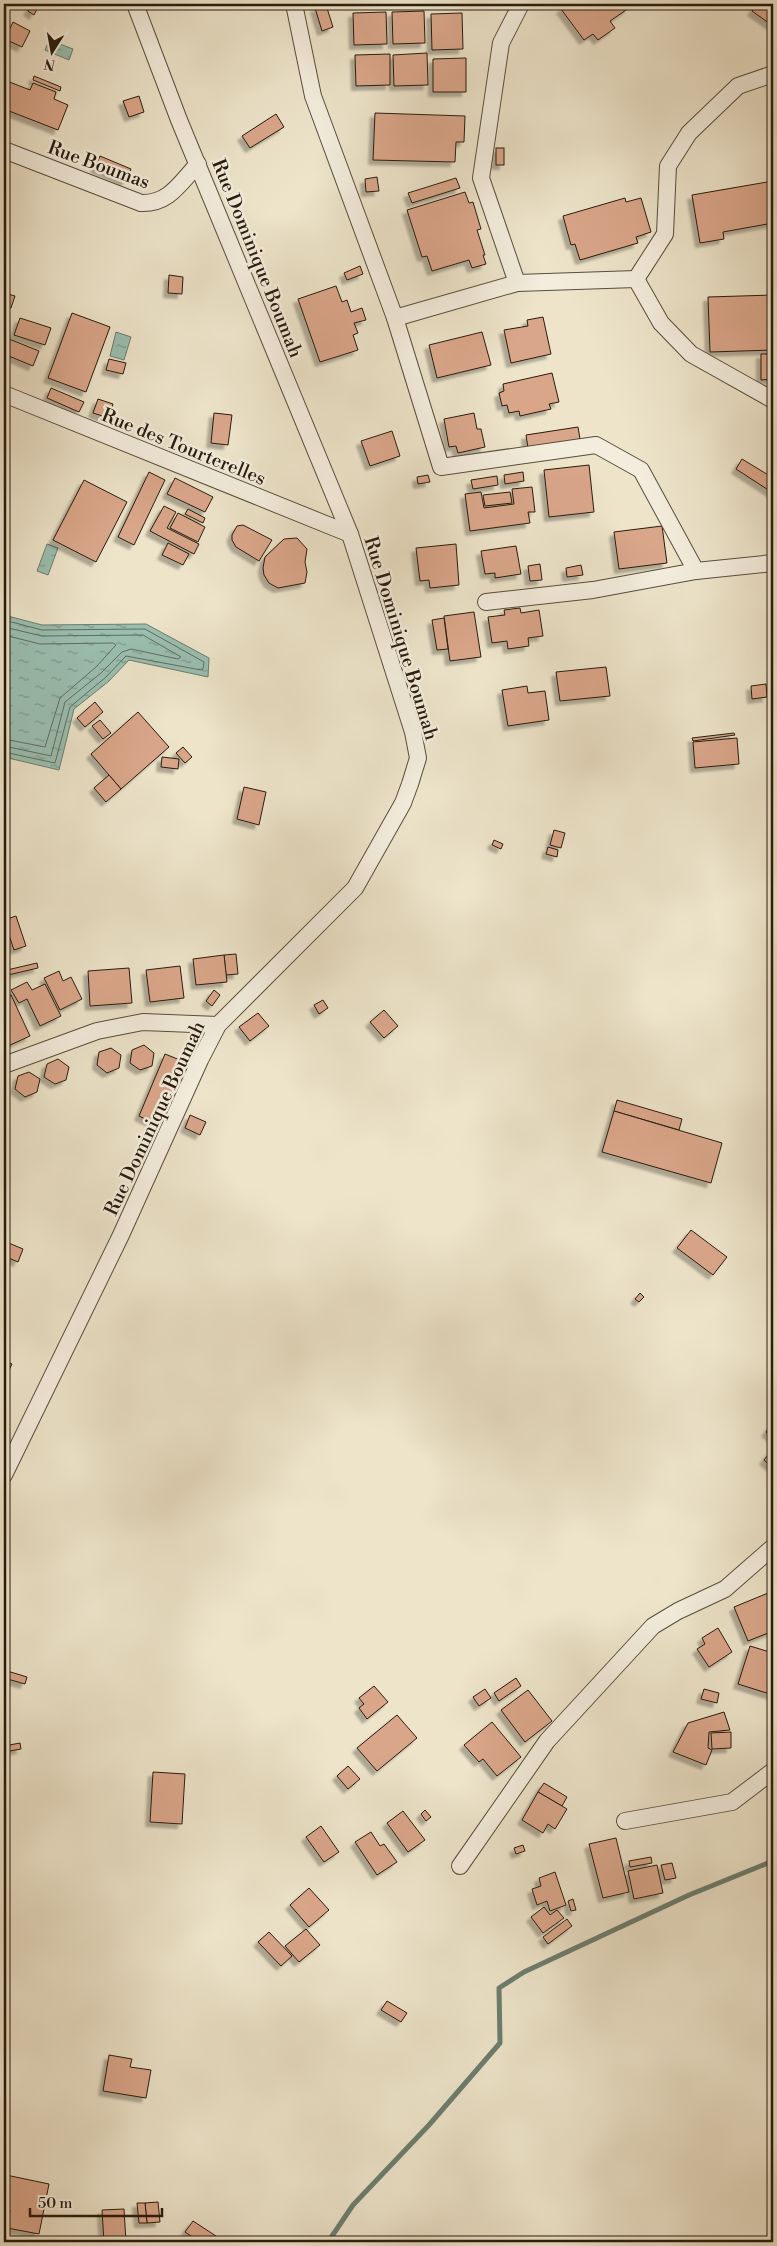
<svg xmlns="http://www.w3.org/2000/svg" width="777" height="2246" font-family="'Libre Bodoni',serif">
  <defs>
    <pattern id="water-ripples" width="26" height="14" patternUnits="userSpaceOnUse" patternTransform="scale(1.25)"><rect width="26" height="14" fill="#9abfb1"/><path d="M2 4q2-2 4 0t4 0M15 11q2-2 4 0t4 0" fill="none" stroke="#7e9a8e"/></pattern>
    <filter id="shadow"><feDropShadow dx="-4.5" dy="4.5" stdDeviation="1" flood-color="#0004"/></filter>
  </defs>
  <rect width="100%" height="100%" fill="#ede4ca"/>
  <filter id="stains"><feTurbulence type="fractalNoise" baseFrequency=".004" numOctaves="4"/><feColorMatrix values="0 0 0 0 .2 0 0 0 0 .09 0 0 0 0 .02 0 0 0 .5 -.17"/></filter>
  <radialGradient id="worn" r=".72"><stop offset=".6" stop-color="#630" stop-opacity="0"/><stop offset="1" stop-color="#630" stop-opacity=".3"/></radialGradient>
  <g fill="url(#water-ripples)" stroke="#6c7d6f">
    <path d="M49,40L73,49L69,60L45,50Z"/>
    <path d="M116,332L131,337L124,360L110,356Z"/>
    <path d="M47,544L58,548L48,575L37,571Z"/>
    <path d="M4,615L42,625L146,624L209,658L208,677L129,660L109,681L74,709L59,770L4,757Z"/>
  </g>
  <g fill="none" stroke-linecap="round" stroke-linejoin="round">
    <g stroke="#616d5f" stroke-width="1">
      <path d="M4,620L42,630L145,629L204,662L203,669L201,670L126,656L106,677L70,707L55,763L4,752"/>
      <path d="M4,627L42,636L143,635L181,657L178,659L131,649L122,652L101,673L65,702L51,756L4,746"/>
      <path d="M4,635L40,644L113,643L116,645L96,667L60,698L45,747L4,739"/>
    </g>
    <path stroke="#6c7d6f" stroke-width="5" d="M328,2242L353,2205L429,2125L500,2043L499,1988L524,1972L689,1895L773,1861"/>
  </g>
  <g fill="#daa68a" stroke="#281b0d" filter="url(#shadow)">
    <path d="M32,4L38,7L34,15L28,11Z"/>
    <path d="M569,4H626L629,8L610,21L615,28L598,40L593,34L584,40L561,9Z"/>
    <path d="M752,4H773V26L752,11L756,6Z"/>
    <path d="M326,5L333,27L322,31L315,8Z"/>
    <path d="M424,11L425,43L393,44L392,12Z"/>
    <path d="M386,12L387,44L354,45L353,13Z"/>
    <path d="M462,13L463,49L432,50L431,14Z"/>
    <path d="M13,22L30,31L22,47L5,39Z"/>
    <path d="M427,53L428,85L394,86L393,55Z"/>
    <path d="M390,54V85L356,86L355,55Z"/>
    <path d="M466,58V92H433V59Z"/>
    <path d="M34,76L61,87L60,91L33,80Z"/>
    <path d="M7,81L30,90L33,83L56,92L54,99L68,105L58,130L4,109V89Z"/>
    <path d="M139,96L144,112L129,117L123,101Z"/>
    <path d="M375,113L465,116L464,142H456L455,162L373,160Z"/>
    <path d="M276,114L284,127L250,148L242,136Z"/>
    <rect x="496" y="148" width="8" height="17"/>
    <path d="M100,156L131,169L126,181L95,168Z"/>
    <path d="M377,177L379,191L366,192L365,179Z"/>
    <path d="M456,178L460,188L412,203L408,193Z"/>
    <path d="M773,181V223L723,232L724,239L700,243L692,195Z"/>
    <path d="M465,192L469,203L473,202L481,229L477,230L485,255H483L486,264L472,268L469,260L432,271L427,256L422,257L407,210Z"/>
    <path d="M625,198L626,202L641,198L651,232L636,237L638,243L580,260L575,244L571,245L563,216Z"/>
    <path d="M360,266L363,274L347,280L344,273Z"/>
    <path d="M169,275L183,277L182,294L168,293Z"/>
    <path d="M336,286L342,302L347,300L351,312L362,308L366,320L354,323L358,333L353,335L358,350L320,362L298,299Z"/>
    <path d="M4,293L15,296L11,308L4,306Z"/>
    <path d="M773,295V350L710,352L708,297Z"/>
    <path d="M72,313L110,327L86,392L48,378Z"/>
    <path d="M543,317L551,354L511,363L504,330L528,326L527,320Z"/>
    <path d="M20,318L51,328L45,345L14,335Z"/>
    <path d="M482,332L491,365L437,378L429,345Z"/>
    <path d="M4,337L39,351L33,366L4,354Z"/>
    <path d="M761,354H773V379L761,380Z"/>
    <path d="M109,359L126,363L123,374L106,370Z"/>
    <path d="M552,373L559,402L549,404L551,409L520,416L519,411L509,413L507,405L502,406L499,393L504,391L503,384Z"/>
    <path d="M51,388L84,402L79,412L47,398Z"/>
    <path d="M98,399L113,404L109,418L93,413Z"/>
    <path d="M214,413L232,415L228,445L211,443Z"/>
    <path d="M474,413L477,429H481L485,447L458,453L456,446L449,447L444,419Z"/>
    <path d="M578,427L580,439L528,448L526,435Z"/>
    <path d="M392,431L400,456L370,466L361,441Z"/>
    <path d="M742,459L770,476L773,482V493L736,469Z"/>
    <path d="M589,465L594,512L549,517L544,470Z"/>
    <path d="M149,472L165,480L134,545L118,537Z"/>
    <path d="M523,472L524,481L505,484L504,475Z"/>
    <path d="M428,475L430,482L418,484L417,477Z"/>
    <path d="M497,476L498,485L473,489L471,480Z"/>
    <path d="M175,478L213,497L205,512L167,494Z"/>
    <path d="M84,480L127,502L96,562L53,540Z"/>
    <path d="M532,487L535,512H528L530,523L470,531L465,494L481,492L484,508L514,504L512,489Z"/>
    <path d="M510,492L512,503L485,506L483,495Z"/>
    <path d="M164,506L176,512L167,528L199,544L194,554L150,531Z"/>
    <path d="M188,509L205,518L203,523L185,514Z"/>
    <path d="M178,513L205,527L198,542L170,528Z"/>
    <path d="M243,525L272,540L259,561L236,547L232,540V535L237,526Z"/>
    <path d="M662,526L667,563L619,569L614,532Z"/>
    <path d="M297,538L307,549L305,562L307,572L305,583L278,588L269,583L264,575L263,568L265,557L284,539Z"/>
    <path d="M168,543L189,554L183,565L162,555Z"/>
    <path d="M456,544L459,585L430,588L429,580L420,581L416,548Z"/>
    <path d="M516,546L521,574L495,578V573L485,574L481,551Z"/>
    <path d="M540,564L542,580L530,581L528,566Z"/>
    <path d="M581,565L583,575L567,577L566,568Z"/>
    <path d="M520,608L521,613L539,610L543,636L528,638L529,646L508,649L507,641L492,643L488,617L505,615L504,610Z"/>
    <path d="M474,612L481,657L450,661L444,616Z"/>
    <path d="M444,618L448,649L437,650L432,620Z"/>
    <path d="M606,667L610,696L560,701L556,672Z"/>
    <path d="M766,684L767,697L752,699L751,686Z"/>
    <path d="M527,686L528,693L545,691L549,720L508,726L502,690Z"/>
    <path d="M95,702L103,712L85,727L77,718Z"/>
    <path d="M138,712L169,747L121,789L91,754Z"/>
    <path d="M100,720L111,733L103,739L92,726Z"/>
    <path d="M734,733L735,735L693,741L692,738Z"/>
    <path d="M737,738L739,764L695,768L693,742Z"/>
    <path d="M183,747L192,757L185,763L176,753Z"/>
    <path d="M162,757L179,759L178,769L161,767Z"/>
    <path d="M109,775L121,789L106,802L94,788Z"/>
    <path d="M244,787L266,792L259,825L237,819Z"/>
    <path d="M554,830L565,833L561,848L550,845Z"/>
    <path d="M494,840L503,844L501,849L492,845Z"/>
    <path d="M548,847L558,850L557,857L546,854Z"/>
    <path d="M16,916L26,946L14,950L4,920Z"/>
    <path d="M236,954L238,974L226,975L224,955Z"/>
    <path d="M224,955L227,982L196,985L193,959Z"/>
    <path d="M37,963L38,968L8,975L7,970Z"/>
    <path d="M180,966L184,998L150,1002L146,970Z"/>
    <path d="M129,968L132,1003L90,1006L88,971Z"/>
    <path d="M59,971L63,981L71,977L82,999L60,1010L44,978Z"/>
    <path d="M27,982L32,990L45,984L61,1016L40,1026L27,999L19,1003L11,990Z"/>
    <path d="M214,990L220,995L212,1006L206,1001Z"/>
    <path d="M11,995L30,1036L8,1046L4,1036V998Z"/>
    <path d="M323,1000L328,1008L319,1014L314,1005Z"/>
    <path d="M384,1010L398,1026L384,1038L370,1022Z"/>
    <path d="M258,1013L269,1026L250,1041L239,1027Z"/>
    <path d="M144,1045L154,1053L152,1066L140,1070L130,1063L132,1050Z"/>
    <path d="M111,1048L121,1055L119,1068L107,1073L97,1065L99,1052Z"/>
    <path d="M165,1054L185,1062L158,1125L139,1116Z"/>
    <path d="M58,1059L69,1067L66,1080L55,1084L44,1077L47,1064Z"/>
    <path d="M29,1072L40,1079L37,1092L25,1097L15,1089L18,1076Z"/>
    <path d="M617,1100L682,1119L679,1130L614,1111Z"/>
    <path d="M614,1111L722,1143L711,1183L602,1152Z"/>
    <path d="M190,1115L206,1122L200,1135L185,1128Z"/>
    <path d="M691,1230L727,1257L713,1275L677,1248Z"/>
    <path d="M4,1241L23,1249L18,1262L4,1256Z"/>
    <path d="M640,1293L644,1297L639,1302L635,1299Z"/>
    <path d="M4,1360L12,1364L4,1380Z"/>
    <path d="M773,1423V1438L766,1432Z"/>
    <path d="M771,1451L773,1453L772,1467L764,1460Z"/>
    <path d="M773,1591V1631L748,1641L734,1607Z"/>
    <path d="M718,1628L732,1652L709,1667L697,1649L705,1644L702,1638Z"/>
    <path d="M750,1646L773,1653V1695L738,1684Z"/>
    <path d="M4,1670L27,1677L25,1684L4,1678Z"/>
    <path d="M516,1678L521,1686L499,1701L494,1693Z"/>
    <path d="M374,1686L388,1702L367,1719L359,1708L364,1704L359,1698Z"/>
    <path d="M485,1689L491,1698L479,1706L473,1697Z"/>
    <path d="M704,1689L719,1693L717,1703L701,1699Z"/>
    <path d="M528,1690L552,1721L525,1742L501,1710Z"/>
    <path d="M724,1712L730,1730L709,1732L708,1748L712,1750L706,1765L673,1752L688,1723Z"/>
    <path d="M397,1715L417,1738L377,1771L357,1748Z"/>
    <path d="M492,1722L521,1757L497,1776L483,1759L479,1762L464,1745Z"/>
    <path d="M731,1732V1748L712,1749L711,1733Z"/>
    <path d="M20,1743L21,1749L4,1752V1746Z"/>
    <path d="M348,1766L360,1779L348,1789L337,1776Z"/>
    <path d="M153,1772L185,1774L182,1824L150,1822Z"/>
    <path d="M544,1783L567,1797L562,1806L538,1792Z"/>
    <path d="M538,1792L567,1809L555,1829L548,1824L543,1833L522,1820Z"/>
    <path d="M425,1810L431,1817L426,1821L421,1814Z"/>
    <path d="M403,1811L425,1840L408,1852L387,1823Z"/>
    <path d="M321,1826L339,1852L324,1862L306,1837Z"/>
    <path d="M371,1832L380,1846L384,1844L397,1862L377,1875L355,1842Z"/>
    <path d="M616,1838L629,1892L603,1898L589,1844Z"/>
    <path d="M523,1845L525,1851L516,1854L514,1848Z"/>
    <path d="M651,1857L652,1863L630,1867L629,1861Z"/>
    <path d="M672,1863L676,1878L665,1880L661,1865Z"/>
    <path d="M657,1865L663,1893L634,1899L628,1871Z"/>
    <path d="M555,1872L566,1905L550,1911L547,1901L537,1905L532,1889L541,1886L539,1878Z"/>
    <path d="M309,1888L329,1910L309,1927L290,1905Z"/>
    <path d="M573,1899L576,1910L571,1911L568,1901Z"/>
    <path d="M544,1907L550,1915L557,1910L564,1918L543,1933L531,1917Z"/>
    <path d="M567,1919L572,1926L548,1944L543,1937Z"/>
    <path d="M306,1929L320,1945L299,1962L285,1946Z"/>
    <path d="M269,1932L292,1956L281,1966L258,1942Z"/>
    <path d="M387,2001L407,2013L401,2022L381,2010Z"/>
    <path d="M109,2055L132,2059L130,2067L151,2070L146,2098L103,2091Z"/>
    <path d="M6,2175L49,2184L39,2234L7,2228L10,2210L4,2209Z"/>
    <path d="M158,2202L160,2222L147,2223L145,2203Z"/>
    <path d="M137,2203H145L147,2223H139Z"/>
    <path d="M124,2209L126,2242H104L102,2210Z"/>
    <path d="M193,2221L216,2236L212,2242H200L185,2232Z"/>
  </g>
  <g fill="none" stroke-linecap="round" stroke-linejoin="round">
    <g stroke="#594d3c" stroke-width="18">
      <g id="street">
        <path d="M294,4L313,96L395,318L441,467L596,445L641,470L696,571"/>
        <path d="M4,150L141,203C169,204 180,183 198,164"/>
        <path d="M636,279L665,234L668,166L689,133L738,86L773,74"/>
        <path d="M517,283L481,178L501,43L521,4"/>
        <path d="M395,318L517,283L636,279L661,323L691,354L773,400"/>
        <path d="M4,394L350,534"/>
        <path d="M486,602L593,590L696,571L773,563"/>
        <path d="M4,1065L97,1031L143,1022L218,1025"/>
        <path d="M4,1475L121,1235L200,1060L218,1025L355,888L403,803L410,784L418,758L413,732L350,534L179,120L135,4"/>
        <path d="M625,1821L732,1802L773,1771"/>
        <path d="M460,1866L547,1741L653,1626L678,1611L725,1589L773,1547"/>
      </g>
    </g>
    <use href="#street" stroke="#f3eddd" stroke-width="16"/>
  </g>
  <g text-anchor="middle" stroke-width="5" stroke-linejoin="round" paint-order="stroke">
    <g font-size="19" fill="#281b0d" stroke="#f3eddd">
      <text transform="translate(99 164) rotate(20)" y="7">Rue Boumas</text>
      <text transform="translate(258 258) rotate(68)" y="7">Rue Dominique Boumah</text>
      <text transform="translate(184 446) rotate(22)" y="7">Rue des Tourterelles</text>
      <text transform="translate(402 638) rotate(73)" y="7">Rue Dominique Boumah</text>
      <text transform="translate(154 1118) rotate(-65)" y="7">Rue Dominique Boumah</text>
    </g>
  </g>
  <rect width="777" height="2246" fill="none" stroke="#ede4ca" stroke-width="20"/>
  <rect x="5" y="5" width="767" height="2236" fill="none" stroke="#281b0d" stroke-width="2.5"/>
  <rect x="10" y="10" width="757" height="2226" fill="none" stroke="#281b0d"/>
  <g transform="translate(52 52) rotate(191)" stroke="#f3eddd" stroke-width="4" paint-order="stroke">
  <path d="M0-4L9 19L0 12L-9 19Z" fill="#281b0d"/>
  <text y="-8" font-size="14" font-weight="bold" text-anchor="middle" fill="#281b0d">N</text>
  </g>
  <path d="M30 2208v8h132v-8" fill="none" stroke="#281b0d" stroke-width="2.5"/>
  <text x="38" y="2208" font-size="15" fill="#281b0d" stroke="#f3eddd" stroke-width="4" paint-order="stroke">50 m</text>
  <rect width="100%" height="100%" filter="url(#stains)"/>
  <rect width="100%" height="100%" fill="url(#worn)"/>
</svg>
